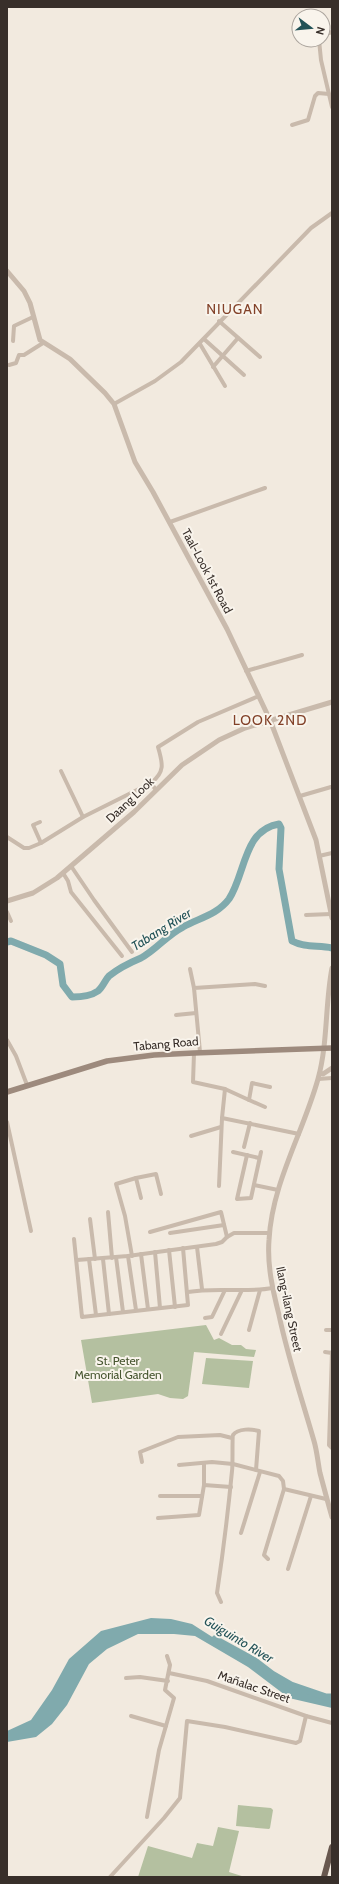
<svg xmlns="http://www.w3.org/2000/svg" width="339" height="1884" font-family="Cabin,sans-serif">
  <rect width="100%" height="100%" fill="#f2eadf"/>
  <g fill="#b4c0a0">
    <path d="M206,1325L214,1340L219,1338L232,1345H241L246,1349L256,1350L254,1357L194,1352L188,1396L183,1399L170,1398L158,1394L92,1403L81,1340Z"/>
    <path d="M206,1358L253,1361L249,1388L202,1384Z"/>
    <path d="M238,1805L271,1808L273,1810L270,1828L269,1829L236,1826Z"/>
    <path d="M218,1827L239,1831L229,1872L245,1877H138L148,1846L192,1858L197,1843L213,1846Z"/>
  </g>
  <path fill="#80aaad" d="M151,1618L171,1619L192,1624L287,1685L316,1694L332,1696V1708L289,1698L248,1667L195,1636L174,1634H138L107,1649L89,1664L67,1705L52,1724L36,1737L7,1742V1731L31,1720L52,1690L69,1659L101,1631Z"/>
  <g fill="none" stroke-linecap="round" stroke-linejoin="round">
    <g stroke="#80aaad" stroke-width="7">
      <path d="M7,942L11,941L46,955L60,964L63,985L72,997C80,997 91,996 98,991C103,987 105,980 109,976C119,968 129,963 141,958C156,950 167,935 183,927C199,918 217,915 229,899C246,873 243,830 279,824L281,828L279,869L292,941C305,948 318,945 332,948"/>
      <path d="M215,1639L255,1661L272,1674L291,1685L326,1697H332"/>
    </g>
    <g stroke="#c9baac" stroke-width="4">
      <path d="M323,35L332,32"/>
      <path d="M319,40L321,60L332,107"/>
      <path d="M292,125L308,120L315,96L318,93L329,94"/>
      <path d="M219,321L260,357"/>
      <path d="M204,339L244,375"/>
      <path d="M13,341L14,326L33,317"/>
      <path d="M200,344L225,386"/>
      <path d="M9,365L16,363L19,355H24L43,343"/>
      <path d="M213,367L238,338"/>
      <path d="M114,404L155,381L181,362L311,228L332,213"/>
      <path d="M170,522L265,488"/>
      <path d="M246,671L302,655"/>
      <path d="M61,771L83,817"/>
      <path d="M151,783C165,772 163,764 158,747L198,722L259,696"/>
      <path d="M300,796L331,787"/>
      <path d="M40,822L33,825L41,843"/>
      <path d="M7,837L24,848H29L41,843L83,817L151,783L156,790"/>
      <path d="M319,856L332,853"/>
      <path d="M71,866L94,900L132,952"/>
      <path d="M63,873L68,881L71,892L122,956"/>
      <path d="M7,912L11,921"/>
      <path d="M306,915L331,914"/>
      <path d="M190,969L194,988"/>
      <path d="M176,1015L196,1013"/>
      <path d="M7,1040L16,1056L27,1085"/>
      <path d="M200,1052L194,988L255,984L265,986"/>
      <path d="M194,1053L193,1082L225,1089L249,1100L252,1083L270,1087"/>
      <path d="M318,1079L332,1078"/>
      <path d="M249,1100L265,1107"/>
      <path d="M222,1118L299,1134"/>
      <path d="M7,1122L31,1231"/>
      <path d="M191,1136L221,1127"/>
      <path d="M244,1147L250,1123"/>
      <path d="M233,1152L259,1158"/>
      <path d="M247,1155L237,1199L251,1198L261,1152"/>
      <path d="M254,1185L278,1190"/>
      <path d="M219,1186L222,1118L225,1089"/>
      <path d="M141,1198L136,1178L156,1174L161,1194"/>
      <path d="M108,1212L112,1258"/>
      <path d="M90,1219L95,1259"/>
      <path d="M150,1232L221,1212L227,1237L234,1233H270"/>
      <path d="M170,1233L224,1225"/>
      <path d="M74,1239L82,1317L188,1305L183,1248"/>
      <path d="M197,1247L202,1289"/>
      <path d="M169,1250L175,1307"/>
      <path d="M155,1252L160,1308"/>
      <path d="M141,1254L148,1309"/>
      <path d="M128,1256L136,1310"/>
      <path d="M132,1256L125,1216L116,1184L136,1178"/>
      <path d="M116,1257L123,1312"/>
      <path d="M89,1259L96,1315"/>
      <path d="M103,1259L109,1314"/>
      <path d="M77,1260L128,1256L216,1244L222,1242L227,1237"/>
      <path d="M188,1292C216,1287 244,1293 273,1288"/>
      <path d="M205,1318L212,1317L225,1290"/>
      <path d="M249,1330L260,1290"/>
      <path d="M326,1330H332"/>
      <path d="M221,1334L242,1290"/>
      <path d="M325,1352L332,1353"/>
      <path d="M332,1352L329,1445L332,1448"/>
      <path d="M142,1462L140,1452L178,1437L220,1435L232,1438"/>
      <path d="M179,1465L212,1462L233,1464L279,1476L283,1481L284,1489L326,1499"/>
      <path d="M204,1485L231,1487"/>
      <path d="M160,1496H202"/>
      <path d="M158,1518L199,1515L204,1485V1463"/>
      <path d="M241,1533L260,1472"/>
      <path d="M268,1559L264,1555L284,1489"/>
      <path d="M288,1569L311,1496"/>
      <path d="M221,1602L217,1593C223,1553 228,1512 232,1471C233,1466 232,1437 233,1435C238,1428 252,1429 259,1431L256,1470"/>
      <path d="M169,1673L207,1681L306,1716L332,1723"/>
      <path d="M126,1678L140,1677L168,1681"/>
      <path d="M131,1716L166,1726"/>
      <path d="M147,1817L159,1750L174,1698L165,1690L170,1665L167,1656"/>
      <path d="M110,1877L164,1818L180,1798L187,1721L225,1727L296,1743L300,1741L306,1716"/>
    </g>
    <g stroke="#c9baac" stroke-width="5">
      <path d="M7,271L24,291L30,303L40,340L70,359L105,393L114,404L135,462L153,492L227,629L270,720L316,840L332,918"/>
      <path d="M7,901L33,893L57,878L134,812L182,765L219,740L245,728L332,702"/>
      <path d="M332,968C325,1004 328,1043 318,1079C303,1133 272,1183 269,1240C267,1266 273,1291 279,1315C288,1358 302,1399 314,1441C317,1451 318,1463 320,1473C324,1488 328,1503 332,1517"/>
      <path d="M320,1073L323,1074L332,1068"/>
    </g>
    <path stroke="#9d8a7d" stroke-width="5.5" d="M7,1092L107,1061L154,1055L194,1053L332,1048"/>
    <path stroke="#68584f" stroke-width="6" d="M324,1877L332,1847"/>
  </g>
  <g text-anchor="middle" stroke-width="4" stroke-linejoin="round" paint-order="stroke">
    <g font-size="12" fill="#382f2a" stroke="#f9f4ec">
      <text transform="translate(207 571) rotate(62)" y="4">Taal-Look 1st Road</text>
      <text transform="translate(130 800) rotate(-43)" y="4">Daang Look</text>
      <text transform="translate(166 1044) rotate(-5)" y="4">Tabang Road</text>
      <text transform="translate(289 1309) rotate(78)" y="4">Ilang-ilang Street</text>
      <text transform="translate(254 1687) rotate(19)" y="4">Mañalac Street</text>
    </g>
    <g font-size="12" fill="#46552f" stroke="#f9f4ec">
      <text x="118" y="1365">St. Peter<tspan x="118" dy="14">Memorial Garden</tspan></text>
    </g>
    <g font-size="13" font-style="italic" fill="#225257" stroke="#f9f4ec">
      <text transform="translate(161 929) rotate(-32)" y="5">Tabang River</text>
      <text transform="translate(239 1639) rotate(31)" y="5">Guiguinto River</text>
    </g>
    <g font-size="14" letter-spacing="1" fill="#824128" stroke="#f9f4ec">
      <text x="235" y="314">NIUGAN</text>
      <text x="270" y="725">LOOK 2ND</text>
    </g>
  </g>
  <rect width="339" height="1884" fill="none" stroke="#382f2a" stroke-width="16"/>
  <g transform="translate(311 28) rotate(106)"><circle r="19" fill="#f9f4ec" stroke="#aca59e"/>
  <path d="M0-3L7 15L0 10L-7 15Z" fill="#225257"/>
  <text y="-6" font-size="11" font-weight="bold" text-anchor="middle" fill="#382f2a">N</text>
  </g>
</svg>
